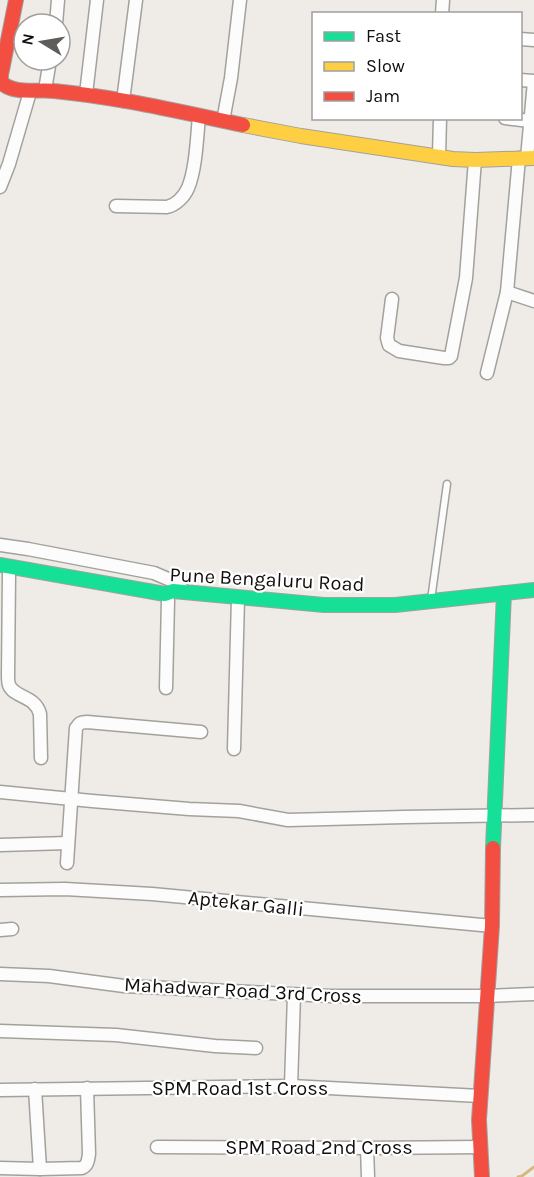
<svg xmlns="http://www.w3.org/2000/svg" width="534" height="1177" font-family="Karla,sans-serif">
  <rect width="100%" height="100%" fill="#efece8"/>
  <g fill="none" stroke-linecap="round" stroke-linejoin="round">
    <path stroke="#d6b87c" stroke-width="3" d="M518,1177L522,1176L534,1167"/>
    <g stroke="#a3a19d" stroke-width="9">
      <path id="lane" d="M431,600L447,484"/>
    </g>
    <g stroke="#a3a19d" stroke-width="15">
      <g id="street">
        <path d="M442,14L443,0"/>
        <path d="M56,24L58,0"/>
        <path d="M520,39L534,40"/>
        <path d="M520,80L534,81"/>
        <path d="M45,90L50,60"/>
        <path d="M86,94L97,0"/>
        <path d="M123,101L136,0"/>
        <path d="M505,118L530,121"/>
        <path d="M223,121L231,78L240,0"/>
        <path d="M439,156L440,118"/>
        <path d="M527,158L534,82"/>
        <path d="M0,187L9,164L30,92"/>
        <path d="M116,206L167,207C176,205 184,197 188,188C196,169 197,137 199,116"/>
        <path d="M507,292L534,301"/>
        <path d="M392,299L387,338L389,345L399,351L444,358H449L451,356L466,278L475,160"/>
        <path d="M487,373L507,292L519,158"/>
        <path d="M0,545L28,549L154,573L175,582L185,592"/>
        <path d="M9,574L8,675C8,678 8,682 9,685C14,698 35,695 40,714L41,758"/>
        <path d="M166,688L168,600"/>
        <path d="M234,749L238,598"/>
        <path d="M0,792L92,801L189,809L239,811L288,820L404,817L534,815"/>
        <path d="M0,845L68,843"/>
        <path d="M67,863L76,728C79,723 81,722 87,722L201,732"/>
        <path d="M0,890L65,889L152,894L492,926"/>
        <path d="M0,930L12,929"/>
        <path d="M0,974L49,976L124,986L331,996H486L534,994"/>
        <path d="M0,1031L116,1035L215,1046L256,1048"/>
        <path d="M291,1086L294,995"/>
        <path d="M35,1089L40,1169"/>
        <path d="M0,1090L291,1086L480,1096"/>
        <path d="M157,1147L367,1148L480,1147"/>
        <path d="M367,1148L368,1177"/>
        <path d="M0,1168L40,1169L82,1168C88,1165 88,1160 89,1154L87,1088"/>
      </g>
    </g>
    <g stroke="#a3a19d" stroke-width="16">
      <g id="fast">
        <path d="M0,565L165,594L173,591L324,605H395L534,590"/>
        <path d="M493,848L504,593"/>
      </g>
    </g>
    <g stroke="#a3a19d" stroke-width="16">
      <path id="slow" d="M243,125L301,136L453,159L475,160L534,158"/>
    </g>
    <g stroke="#a3a19d" stroke-width="16">
      <g id="jam">
        <path d="M16,0L1,75V82C13,95 39,89 54,91C118,97 180,112 243,125"/>
        <path d="M482,1177L479,1120L492,926L493,848"/>
      </g>
    </g>
    <use href="#lane" stroke="#fdfcfc" stroke-width="6"/>
    <use href="#street" stroke="#fdfcfc" stroke-width="12"/>
    <use href="#fast" stroke="#16e098" stroke-width="14"/>
    <use href="#slow" stroke="#ffcf43" stroke-width="14"/>
    <use href="#jam" stroke="#f24e42" stroke-width="14"/>
  </g>
  <g text-anchor="middle" stroke-width="4.5" stroke-linejoin="round" paint-order="stroke">
    <g font-size="20" fill="#110f0c" stroke="#fff">
      <text transform="translate(267 579) rotate(3)" y="7">Pune Bengaluru Road</text>
      <text transform="translate(246 903) rotate(6)" y="7">Aptekar Galli</text>
      <text transform="translate(243 990) rotate(3)" y="7">Mahadwar Road 3rd Cross</text>
      <text x="240" y="1095">SPM Road 1st Cross</text>
      <text x="319" y="1154">SPM Road 2nd Cross</text>
    </g>
  </g>
  <rect x="312" y="12" width="210" height="108" fill="#ffffff" stroke="#a09f9e" stroke-width="1.5"/>
  <rect x="324" y="32" width="30" height="9" fill="#16e098" stroke="#a09f9e" stroke-width="1.5"/>
  <text x="366" y="42" font-size="18" fill="#110f0c">Fast</text>
  <rect x="324" y="62" width="30" height="9" fill="#ffcf43" stroke="#a09f9e" stroke-width="1.5"/>
  <text x="366" y="72" font-size="18" fill="#110f0c">Slow</text>
  <rect x="324" y="92" width="30" height="9" fill="#f24e42" stroke="#a09f9e" stroke-width="1.5"/>
  <text x="366" y="102" font-size="18" fill="#110f0c">Jam</text>
  <g transform="translate(42 42) rotate(281)"><circle r="28" fill="#ffffff" stroke="#a09f9e" stroke-width="1.5"/>
  <path d="M0-4.5L10 22L0 15L-10 22Z" fill="#5f5c59"/>
  <text y="-9" font-size="16" font-weight="bold" text-anchor="middle" fill="#110f0c">N</text>
  </g>
</svg>
